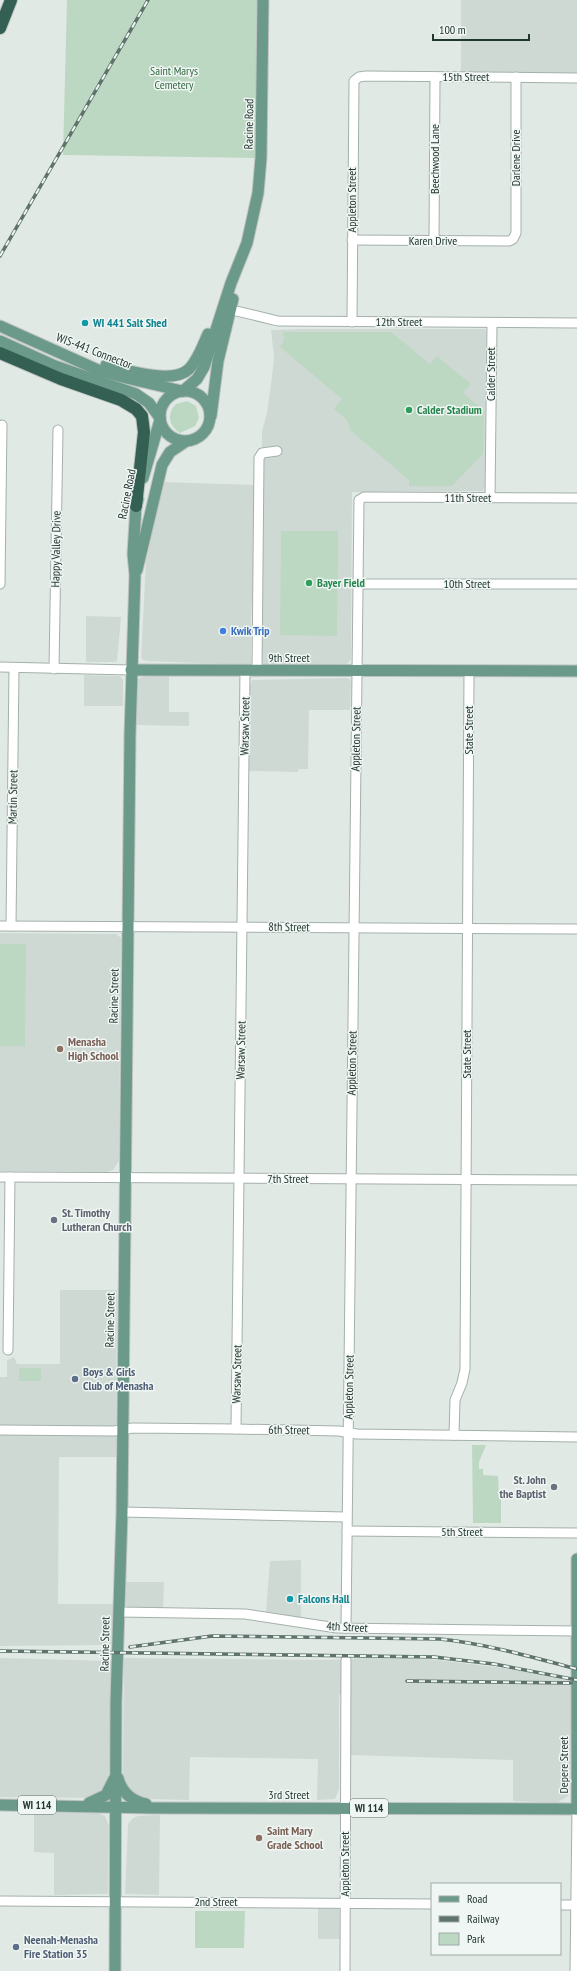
<svg xmlns="http://www.w3.org/2000/svg" width="577" height="1971" font-family="'PT Sans Narrow',sans-serif">
  <rect width="100%" height="100%" fill="#e1e9e5"/>
  <g fill="#cfd9d4">
    <rect x="461" y="0" width="116" height="73"/>
    <path d="M302,329H485L486,331L485,487L483,491L352,492L351,660L345,665H264L261,657L262,431L267,413L272,377L274,357L271,330Z"/>
    <path d="M163,482L255,485L254,566L251,619V665L147,661L143,660L141,657L146,562Z"/>
    <path d="M86,616L121,617L117,661L114,662H86Z"/>
    <path d="M84,675L120,676L123,680V706H84Z"/>
    <path d="M144,676H169V712H189V726L136,725L137,680Z"/>
    <path d="M345,678L350,679L351,682L350,710H309L308,769H298V772L249,771L250,685L252,680Z"/>
    <path d="M0,933L116,934L121,938L119,1161L113,1170L107,1172L0,1171Z"/>
    <path d="M60,1290H117L116,1457H59L58,1604H113L111,1645L0,1646V1435H60V1425H0V1377H7V1360L14,1357L17,1364H60Z"/>
    <path d="M301,1560V1618L266,1612L270,1561Z"/>
    <path d="M126,1582H164L163,1608L131,1609L127,1607L126,1604Z"/>
    <path d="M391,1657L436,1660L504,1668L573,1681L569,1791L568,1796L557,1803L513,1801V1760L350,1755L351,1694L339,1695V1789L335,1799L317,1800L318,1759L190,1757L189,1800L148,1799L136,1797L127,1786L123,1773L124,1658L327,1660Z"/>
    <path d="M0,1658L112,1661L109,1777L107,1787L95,1798L0,1797Z"/>
    <path d="M34,1812L98,1813L105,1816L109,1826L108,1892L107,1894L54,1895V1853L34,1852Z"/>
    <path d="M160,1815L159,1895L125,1894L128,1824L132,1819L138,1816Z"/>
    <path d="M318,1908L339,1909L340,1939H318Z"/>
  </g>
  <g fill="#bcd8c2">
    <path d="M67,0H257L255,158L63,155Z"/>
    <path d="M284,332H391L430,364L437,356L471,384L463,393L484,411L483,454L452,486H409V480L350,430L348,421L334,409L342,399L280,347L285,338L283,335Z"/>
    <path d="M187,401L196,406L199,418L195,426L180,433C169,426 166,414 176,404Z"/>
    <path d="M281,531H338L337,636L280,635Z"/>
    <path d="M0,944H26L25,1046H0Z"/>
    <rect x="19" y="1368" width="22" height="13"/>
    <path d="M472,1445H486L479,1462V1469H483V1475L498,1476L499,1499H501V1523H473Z"/>
    <path d="M195,1911H245L244,1948H195Z"/>
  </g>
  <g fill="none" stroke-linecap="round" stroke-linejoin="round">
    <g stroke="#a4b0ab" stroke-width="11">
      <g id="minor">
        <path d="M352,240L509,241L513,239L516,233V77"/>
        <path d="M434,241L435,77"/>
        <path d="M224,308L278,321L577,323"/>
        <path d="M352,322L354,81L359,77L366,76L577,78"/>
        <path d="M490,498L492,323"/>
        <path d="M0,584L2,425"/>
        <path d="M358,584H577"/>
        <path d="M0,667L131,670"/>
        <path d="M54,669L58,430"/>
        <path d="M257,671L259,458L262,453L277,451"/>
        <path d="M0,926L577,929"/>
        <path d="M11,926L14,668"/>
        <path d="M0,1177L577,1180"/>
        <path d="M8,1350L10,1177"/>
        <path d="M236,1429L245,670"/>
        <path d="M0,1430L114,1431L133,1428L236,1429L339,1431L357,1434L577,1437"/>
        <path d="M454,1435L455,1400L462,1383L465,1369L469,672"/>
        <path d="M122,1512L346,1517"/>
        <path d="M347,1531L577,1533"/>
        <path d="M119,1612L245,1614L337,1628L577,1631"/>
        <path d="M346,1628L359,500L364,497L577,498"/>
        <path d="M0,1901L432,1904"/>
        <path d="M560,1905H577"/>
        <path d="M345,1971L346,1660"/>
        <path d="M575,1971L577,1809"/>
      </g>
    </g>
    <g stroke="#bdc3c1" stroke-width="13">
      <g id="major">
        <path d="M0,326L98,370L126,378L182,391"/>
        <path d="M0,341L55,366L136,394L149,403L160,418"/>
        <path d="M106,365C126,370 173,385 189,369C198,360 203,345 208,334"/>
        <circle cx="185" cy="416" r="25"/>
        <path d="M183,391L197,379L204,367L231,283L247,243L258,193L261,158L263,0"/>
        <path d="M211,416L218,361L233,299"/>
        <path d="M143,478L160,420"/>
        <path d="M137,570L162,465L170,452L185,442"/>
        <path d="M131,670L577,671"/>
        <path d="M118,1778C122,1793 132,1801 146,1804"/>
        <path d="M89,1803L106,1795L114,1779"/>
        <path d="M0,1805L152,1808L577,1809"/>
        <path d="M577,1809V1559"/>
        <path d="M115,1971L116,1703L122,1512L130,734L135,575L133,554L136,506L138,499"/>
      </g>
    </g>
    <g stroke="#bdc3c1" stroke-width="14">
      <g id="highway">
        <path d="M0,28L11,0"/>
        <path d="M0,353L61,379L121,400L136,409L142,416L144,432L136,506"/>
      </g>
    </g>
    <use href="#minor" stroke="#fff" stroke-width="9"/>
    <use href="#major" stroke="#6b998a" stroke-width="11"/>
    <use href="#highway" stroke="#336053" stroke-width="12"/>
    <g stroke="#5e736c" stroke-width="3.5">
      <g id="rail">
        <path d="M0,256L148,0"/>
        <path d="M130,1647L212,1636L440,1639C487,1644 532,1657 577,1669"/>
        <path d="M0,1651L434,1657L494,1664L577,1680"/>
        <path d="M407,1681L571,1683"/>
      </g>
    </g>
    <use href="#rail" stroke="#f0f6f3" stroke-width="2" stroke-dasharray="6" stroke-linecap="butt"/>
  </g>
  <g fill="#0f9aa8" stroke="#f0f6f3" stroke-width="1.5">
    <circle cx="85" cy="323" r="4"/>
    <circle cx="290" cy="1599" r="4"/>
  </g>
  <g fill="#2e9e5b" stroke="#f0f6f3" stroke-width="1.5">
    <circle cx="409" cy="410" r="4"/>
    <circle cx="309" cy="583" r="4"/>
  </g>
  <circle fill="#3f7fe0" stroke="#f0f6f3" stroke-width="1.5" cx="223" cy="631" r="4"/>
  <g fill="#8d6e63" stroke="#f0f6f3" stroke-width="1.5">
    <circle cx="60" cy="1049" r="4"/>
    <circle cx="259" cy="1838" r="4"/>
  </g>
  <g fill="#6b7280" stroke="#f0f6f3" stroke-width="1.5">
    <circle cx="54" cy="1220" r="4"/>
    <circle cx="554" cy="1487" r="4"/>
  </g>
  <g fill="#5c6f8a" stroke="#f0f6f3" stroke-width="1.5">
    <circle cx="75" cy="1379" r="4"/>
    <circle cx="16" cy="1947" r="4"/>
  </g>
  <g text-anchor="middle" stroke-width="3" stroke-linejoin="round" paint-order="stroke">
    <g fill="#f0f6f3" stroke="#60706b" stroke-width="1">
      <rect x="18" y="1796" width="38" height="18" rx="3"/>
      <rect x="350" y="1799" width="38" height="18" rx="3"/>
    </g>
    <g font-size="11" font-weight="bold" fill="#233731">
      <text x="37" y="1809">WI 114</text>
      <text x="369" y="1812">WI 114</text>
    </g>
    <g font-size="12" fill="#336944" stroke="#f0f6f3">
      <text x="174" y="75">Saint Marys<tspan x="174" dy="14">Cemetery</tspan></text>
    </g>
    <g font-size="12" fill="#233731" stroke="#f0f6f3">
      <text x="466" y="81">15th Street</text>
      <text transform="translate(249 124) rotate(-89)" y="4">Racine Road</text>
      <text transform="translate(516 158) rotate(-90)" y="4">Darlene Drive</text>
      <text transform="translate(435 159) rotate(-90)" y="4">Beechwood Lane</text>
      <text transform="translate(352 200) rotate(-90)" y="4">Appleton Street</text>
      <text x="433" y="245">Karen Drive</text>
      <text x="399" y="326">12th Street</text>
      <text transform="translate(94 351) rotate(21)" y="4">WIS-441 Connector</text>
      <text transform="translate(491 374) rotate(-90)" y="4">Calder Street</text>
      <text transform="translate(127 494) rotate(-79)" y="4">Racine Road</text>
      <text x="468" y="502">11th Street</text>
      <text transform="translate(56 549) rotate(-89)" y="4">Happy Valley Drive</text>
      <text x="467" y="588">10th Street</text>
      <text x="289" y="662">9th Street</text>
      <text transform="translate(245 726) rotate(-89)" y="4">Warsaw Street</text>
      <text transform="translate(469 730) rotate(-90)" y="4">State Street</text>
      <text transform="translate(356 739) rotate(-89)" y="4">Appleton Street</text>
      <text transform="translate(13 797) rotate(-89)" y="4">Martin Street</text>
      <text transform="translate(289 927) rotate(1)" y="4">8th Street</text>
      <text transform="translate(114 996) rotate(-89)" y="4">Racine Street</text>
      <text transform="translate(241 1050) rotate(-89)" y="4">Warsaw Street</text>
      <text transform="translate(467 1054) rotate(-90)" y="4">State Street</text>
      <text transform="translate(352 1063) rotate(-89)" y="4">Appleton Street</text>
      <text x="288" y="1183">7th Street</text>
      <text transform="translate(110 1320) rotate(-89)" y="4">Racine Street</text>
      <text transform="translate(237 1374) rotate(-89)" y="4">Warsaw Street</text>
      <text transform="translate(349 1387) rotate(-89)" y="4">Appleton Street</text>
      <text transform="translate(289 1430) rotate(1)" y="4">6th Street</text>
      <text x="462" y="1536">5th Street</text>
      <text transform="translate(347 1627) rotate(3)" y="4">4th Street</text>
      <text transform="translate(105 1644) rotate(-89)" y="4">Racine Street</text>
      <text transform="translate(564 1765) rotate(-90)" y="4">Depere Street</text>
      <text x="289" y="1799">3rd Street</text>
      <text transform="translate(345 1864) rotate(-90)" y="4">Appleton Street</text>
      <text x="216" y="1906">2nd Street</text>
    </g>
    <g font-size="12" font-weight="bold" fill="#0d838f" stroke="#f0f6f3" text-anchor="start">
      <text x="93" y="327">WI 441 Salt Shed</text>
      <text x="298" y="1603">Falcons Hall</text>
    </g>
    <g font-size="12" font-weight="bold" fill="#27864d" stroke="#f0f6f3" text-anchor="start">
      <text x="417" y="414">Calder Stadium</text>
      <text x="317" y="587">Bayer Field</text>
    </g>
    <g font-size="12" font-weight="bold" fill="#366cbe" stroke="#f0f6f3" text-anchor="start">
      <text x="231" y="635">Kwik Trip</text>
    </g>
    <g font-size="12" font-weight="bold" fill="#785e54" stroke="#f0f6f3" text-anchor="start">
      <text x="68" y="1046">Menasha<tspan x="68" dy="14">High School</tspan></text>
      <text x="267" y="1835">Saint Mary<tspan x="267" dy="14">Grade School</tspan></text>
    </g>
    <g font-size="12" font-weight="bold" fill="#5b616d" stroke="#f0f6f3" text-anchor="start">
      <text x="62" y="1217">St. Timothy<tspan x="62" dy="14">Lutheran Church</tspan></text>
      <text x="546" y="1484" text-anchor="end">St. John<tspan x="546" dy="14">the Baptist</tspan></text>
    </g>
    <g font-size="12" font-weight="bold" fill="#4e5e75" stroke="#f0f6f3" text-anchor="start">
      <text x="83" y="1376">Boys &amp; Girls<tspan x="83" dy="14">Club of Menasha</tspan></text>
      <text x="24" y="1944">Neenah-Menasha<tspan x="24" dy="14">Fire Station 35</tspan></text>
    </g>
  </g>
  <rect x="431" y="1883" width="130" height="72" fill="#f0f6f3" stroke="#9eaaa5"/>
  <rect x="439" y="1896" width="20" height="6" fill="#6b998a" stroke="#9eaaa5"/>
  <text x="467" y="1903" font-size="12" fill="#233731">Road</text>
  <rect x="439" y="1916" width="20" height="6" fill="#5e736c" stroke="#9eaaa5"/>
  <text x="467" y="1923" font-size="12" fill="#233731">Railway</text>
  <rect x="439" y="1933" width="20" height="12" fill="#bcd8c2" stroke="#9eaaa5"/>
  <text x="467" y="1943" font-size="12" fill="#233731">Park</text>
  <path d="M433 34v6h96v-6" fill="none" stroke="#233731" stroke-width="2"/>
  <text x="439" y="34" font-size="12" fill="#233731" stroke="#f0f6f3" stroke-width="3" paint-order="stroke">100 m</text>
</svg>
